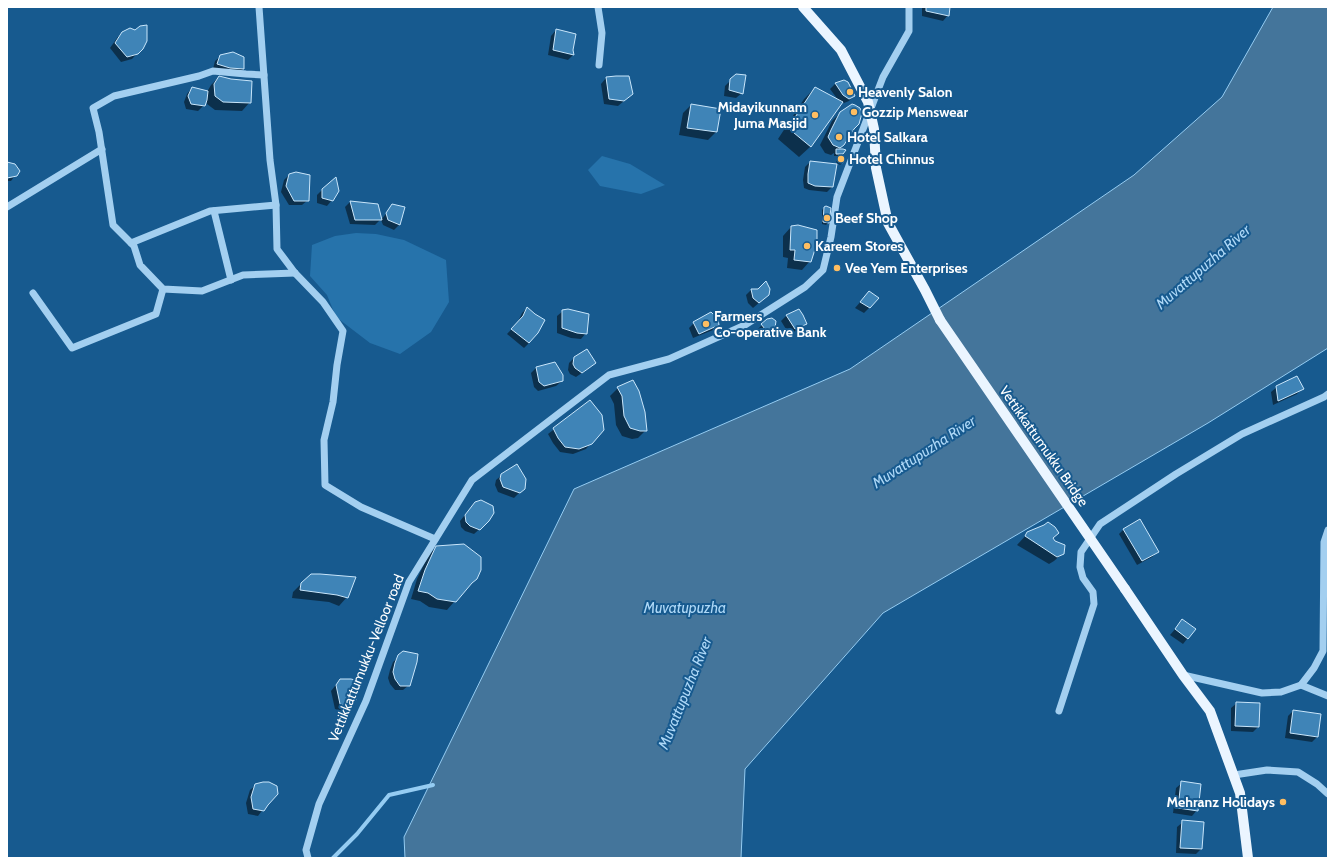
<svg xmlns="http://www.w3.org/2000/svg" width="1335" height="865" font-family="Cabin,sans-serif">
  <rect width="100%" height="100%" fill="#175a8f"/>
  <g fill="#2673ab">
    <path d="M602,156L630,164L665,185L641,194L600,186L588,170Z"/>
    <path d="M356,233L376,234L404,240L446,260L449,302L431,332L400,354L370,343L336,317L327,295L310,276L312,245L335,236Z"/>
  </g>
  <path fill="#44759b" stroke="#95ccf2" d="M1273,7H1328V348L1208,423L883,613L745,769L741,858H405L404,837L574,489L850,369L1134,175L1222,97Z"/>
  <g fill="#0007">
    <path d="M922,7H949L948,15L943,21L922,16Z"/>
    <path d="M556,30L573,55L568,60L548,55L551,36Z"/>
    <path d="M122,33L142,48L132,59L121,62L110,48L117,38Z"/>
    <path d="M221,56L243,69L238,74L213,69L215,61Z"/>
    <path d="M219,77L250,102L242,111L215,110L207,104V99L204,105L198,111L186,109L184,102L187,94L192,88L207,92L211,85Z"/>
    <path d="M629,77L632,94L618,106L604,104L601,84L606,78Z"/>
    <path d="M731,80L742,93L736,98L724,96L725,86Z"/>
    <path d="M844,82L854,95L849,101L844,103L842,102L810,147L799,157L778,139L804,99L815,88L839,101L830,89L835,84Z"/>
    <path d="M691,105L716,132L708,140L679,135L683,113Z"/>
    <path d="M841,112L843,144L838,150L843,153L840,156H842V163L840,165L836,162L840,156H834V153L831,155L825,153L820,145L832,121Z"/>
    <path d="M810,162L832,187L827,192L809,190L804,188L803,180L805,167Z"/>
    <path d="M289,175L308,200L302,205H289L281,192L284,180Z"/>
    <path d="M14,177L11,181H7V179Z"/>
    <path d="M322,190L332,200L327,206L317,203V195Z"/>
    <path d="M350,202L377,204L380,220L375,225L350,224L345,207Z"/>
    <path d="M393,205L399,225L394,230L383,225L381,220Z"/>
    <path d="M824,208L828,223L826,225L822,224V210Z"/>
    <path d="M791,227L810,261L802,270L787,268L788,258L783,257V236Z"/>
    <path d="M751,290H759L768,295L753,308L748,303L746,295Z"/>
    <path d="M869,292L870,307L864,313L855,308Z"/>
    <path d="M527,308L529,343L524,348L507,334L518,322L522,313Z"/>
    <path d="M799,310L806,324L800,329L789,334L781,321L786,316Z"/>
    <path d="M563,311L586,333L581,339L571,338L557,333V316Z"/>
    <path d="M694,323L718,325L713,330L693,338L689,328Z"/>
    <path d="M762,325L774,327L769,333L764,335L760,334L757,330Z"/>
    <path d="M574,358L589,368L576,377L570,374L568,370L569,363Z"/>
    <path d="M555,363L562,381L556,386L538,391L534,387L531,373L536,368Z"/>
    <path d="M1277,387L1302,388L1297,394L1273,405L1271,392Z"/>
    <path d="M618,388L646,430L638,438L632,439L622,436L616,425L614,404L610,396Z"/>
    <path d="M589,402L591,443L586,449L573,454L560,452L553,443L548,434Z"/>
    <path d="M502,475L524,488L514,498L498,492L495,485L496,480Z"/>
    <path d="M470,509L484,525L474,534L465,531L461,527L460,521Z"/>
    <path d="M1124,529L1157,552L1152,557L1137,565L1119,534Z"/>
    <path d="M1028,533L1052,539L1063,553L1054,561L1049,564L1017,545Z"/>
    <path d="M436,547L466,588L447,610L429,607L420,601L411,599L417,579L428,556Z"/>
    <path d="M302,583L347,597L339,606L329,602L292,598L293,592Z"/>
    <path d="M1183,620L1195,629L1183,644L1170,635Z"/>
    <path d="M404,652L409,685L403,690H395L390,684L388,678L390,670L393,662Z"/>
    <path d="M340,680L349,706L344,712L335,709L331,691Z"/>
    <path d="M1237,703L1258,727L1253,732L1231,731V708Z"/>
    <path d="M1293,711L1320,714L1317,737L1312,742L1285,738L1288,716Z"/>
    <path d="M1182,783L1197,810L1192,816L1173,813L1176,788Z"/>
    <path d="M256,785L267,804L258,816L248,814L246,803L250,790Z"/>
    <path d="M1183,822L1203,823L1201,849L1196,854L1176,853L1177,827Z"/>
  </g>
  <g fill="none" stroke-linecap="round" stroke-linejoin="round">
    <path stroke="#95ccf2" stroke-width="4" d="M333,858L357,834L389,795L433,785"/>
  </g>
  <g fill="#3f84b7" stroke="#c9e6fb">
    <path d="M926,7H950L949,16L926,11Z"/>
    <path d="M147,25V41L143,49L138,54L127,57L115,43L122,32L130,28L135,30L140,26Z"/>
    <path d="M556,29L576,34L573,50L574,55L553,50Z"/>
    <path d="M233,52L244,57V69L230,68L217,64L220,55Z"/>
    <path d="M736,74L746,75L743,94L729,90L730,79Z"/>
    <path d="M219,76L231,79L252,81L251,103L223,102L215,96L214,84Z"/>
    <path d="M616,76H629L633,94L624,101L609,99L606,77Z"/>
    <path d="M844,80L848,82L855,96L849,99L843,95L835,83Z"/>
    <path d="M192,87L208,91L207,100L205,106L191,104L188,96Z"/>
    <path d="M815,87L843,102L811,147L788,128Z"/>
    <path d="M691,104L721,109L717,132L687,128Z"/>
    <path d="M852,104L855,105L860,108L862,113L859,124L854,129L844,145L840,148L833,145L828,137L831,130L840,112Z"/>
    <path d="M836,149H843L846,150L843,154H836Z"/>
    <path d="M840,155L843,156V163L838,160Z"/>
    <path d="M810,161L837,164L833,187L815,186L808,183V174Z"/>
    <path d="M7,162L15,164L20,171L17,176L7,178Z"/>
    <path d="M296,172L310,175L309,201H294L286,186L289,174Z"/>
    <path d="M336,177L339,191L333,201L322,198V189Z"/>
    <path d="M350,201L378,204L382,220H355Z"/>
    <path d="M392,204L405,207L400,225L388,220L386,213Z"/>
    <path d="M826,206L831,208L829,223L823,222L824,207Z"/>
    <path d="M798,225L817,230V243L811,262L794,260L795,250H790L791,226Z"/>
    <path d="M766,281L770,289L769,295L759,303L753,298L751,289H758Z"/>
    <path d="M869,291L879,298L870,308L860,302Z"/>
    <path d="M527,307L535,314L545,320L538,333L529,343L511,329L523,316Z"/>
    <path d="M568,309L589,314L587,334L577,333L562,328V310Z"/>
    <path d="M799,309L803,315L807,324L795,329L786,315Z"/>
    <path d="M711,312L718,319L719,325L699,334L693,322Z"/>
    <path d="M772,318L776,321L775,328L770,331L765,329L761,324L767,319Z"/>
    <path d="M587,349L596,363L582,373L575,368L573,364L574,357Z"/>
    <path d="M555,362L563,375V381L544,386L539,382L536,367Z"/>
    <path d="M1297,376L1304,389L1278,401L1276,386Z"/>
    <path d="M633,380L639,391L645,412L647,431H640L630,428L624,416L622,396L617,387Z"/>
    <path d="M590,400L602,415L604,430L592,444L579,449L565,447L558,438L553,428Z"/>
    <path d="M517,464L526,479L525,489L520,493L503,487L500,479L501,474Z"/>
    <path d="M481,500L493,506L494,513L489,521L480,530L470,526L466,522L465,515L475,502Z"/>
    <path d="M1140,519L1159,552L1142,561L1123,529Z"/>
    <path d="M1048,522L1055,527L1059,533L1053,538L1055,541L1065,545L1064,554L1057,557L1025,536L1027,532L1044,525Z"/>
    <path d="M464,544L481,557V570L477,579L472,583L456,602L437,599L428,593L418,591L425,570L436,546Z"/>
    <path d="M311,574H320L356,577L348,598L337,595L300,590L301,583Z"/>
    <path d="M1182,619L1196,629L1188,639L1175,629Z"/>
    <path d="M403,651L418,654L417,662L410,686H400L395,679L393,672L395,663L398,655Z"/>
    <path d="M340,679H351L359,681L356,700L350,707L340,704L336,685Z"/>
    <path d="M1236,702L1260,703L1259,727L1235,726Z"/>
    <path d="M1293,710L1321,714L1318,737L1290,733Z"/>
    <path d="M1181,781L1201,784L1198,811L1178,808Z"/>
    <path d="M263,782H269L277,786L278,794L268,805L264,811L253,809L251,797L255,784Z"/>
    <path d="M1182,820L1204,822L1202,849L1180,848Z"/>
  </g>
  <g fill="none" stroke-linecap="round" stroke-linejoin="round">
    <g stroke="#a3cff0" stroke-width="7">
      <path d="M259,7L270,160L276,205L277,249L295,273L323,302L343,331L337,365L333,402L324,440L325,485L361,507L435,539"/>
      <path d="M598,7L602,33L599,65"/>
      <path d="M264,75L246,74L213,71L199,76L114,96L93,108L99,132L113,225L134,246L140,265L163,289L202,291L243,275L295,273"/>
      <path d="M7,207L102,149"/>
      <path d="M214,211L231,280"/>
      <path d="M131,243L210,211L276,205"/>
      <path d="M33,293L72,348L156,314L163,289"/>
      <path d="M1183,675L1262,693L1281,692L1301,685L1314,668L1323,651L1324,542L1328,530"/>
      <path d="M1301,685L1328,696"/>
      <path d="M1059,711L1094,604L1093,592L1083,578L1080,567L1081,552L1100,524L1176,474L1242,434L1324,397L1328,394"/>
      <path d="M1234,775L1267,770L1298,772L1317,784L1328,794"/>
      <path d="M308,858L306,850L319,804L366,701L409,582L472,480L609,375L669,359L745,325L805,287L823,270L831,237L837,197L883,77L909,31V7"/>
    </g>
    <g stroke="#ebf5ff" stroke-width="10">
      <path d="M803,7L841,50L868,102L874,129L876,168L888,223L925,290L940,320"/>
      <path d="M1125,589L1183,675L1210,711L1240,793L1248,858"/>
    </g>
    <path stroke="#ebf5ff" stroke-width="10" d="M940,320L1125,589"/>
  </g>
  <g fill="#ffbe61" stroke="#175a8f" stroke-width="1.5">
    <circle cx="850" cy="92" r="4"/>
    <circle cx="854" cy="112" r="4"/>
    <circle cx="815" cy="115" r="4"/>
    <circle cx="839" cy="137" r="4"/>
    <circle cx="841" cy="159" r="4"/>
    <circle cx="827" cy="218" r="4"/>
    <circle cx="807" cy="246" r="4"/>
    <circle cx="837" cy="268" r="4"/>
    <circle cx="706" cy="324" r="4"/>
    <circle cx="1283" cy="802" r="4"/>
  </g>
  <g text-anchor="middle" stroke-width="4" stroke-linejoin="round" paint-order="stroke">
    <g font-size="14" font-weight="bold" fill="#fff" stroke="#175a8f" text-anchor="start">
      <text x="858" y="97">Heavenly Salon</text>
      <text x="807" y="112" text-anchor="end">Midayikunnam<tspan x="807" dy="16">Juma Masjid</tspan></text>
      <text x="862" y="117">Gozzip Menswear</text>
      <text x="847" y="142">Hotel Salkara</text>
      <text x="849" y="164">Hotel Chinnus</text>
      <text x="835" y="223">Beef Shop</text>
      <text x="815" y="251">Kareem Stores</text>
      <text x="845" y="273">Vee Yem Enterprises</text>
      <text x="714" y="321">Farmers<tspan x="714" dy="16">Co-operative Bank</tspan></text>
      <text x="1275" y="807" text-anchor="end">Mehranz Holidays</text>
    </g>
    <g font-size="14" fill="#fff" stroke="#175a8f">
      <text transform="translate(1044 446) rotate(55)" y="5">Vettikkattumukku Bridge</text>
      <text transform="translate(366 658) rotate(-68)" y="5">Vettikkattumukku-Velloor road</text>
    </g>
    <g font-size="15" font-style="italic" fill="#aed8f7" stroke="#175a8f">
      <text transform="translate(1203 267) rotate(-41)" y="5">Muvattupuzha River</text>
      <text transform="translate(924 452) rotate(-33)" y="5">Muvattupuzha River</text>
      <text x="685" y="613">Muvatupuzha</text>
      <text transform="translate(685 693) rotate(-68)" y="5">Muvattupuzha River</text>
    </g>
  </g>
  <rect width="1335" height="865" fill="none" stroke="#ffffff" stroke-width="16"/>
</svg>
